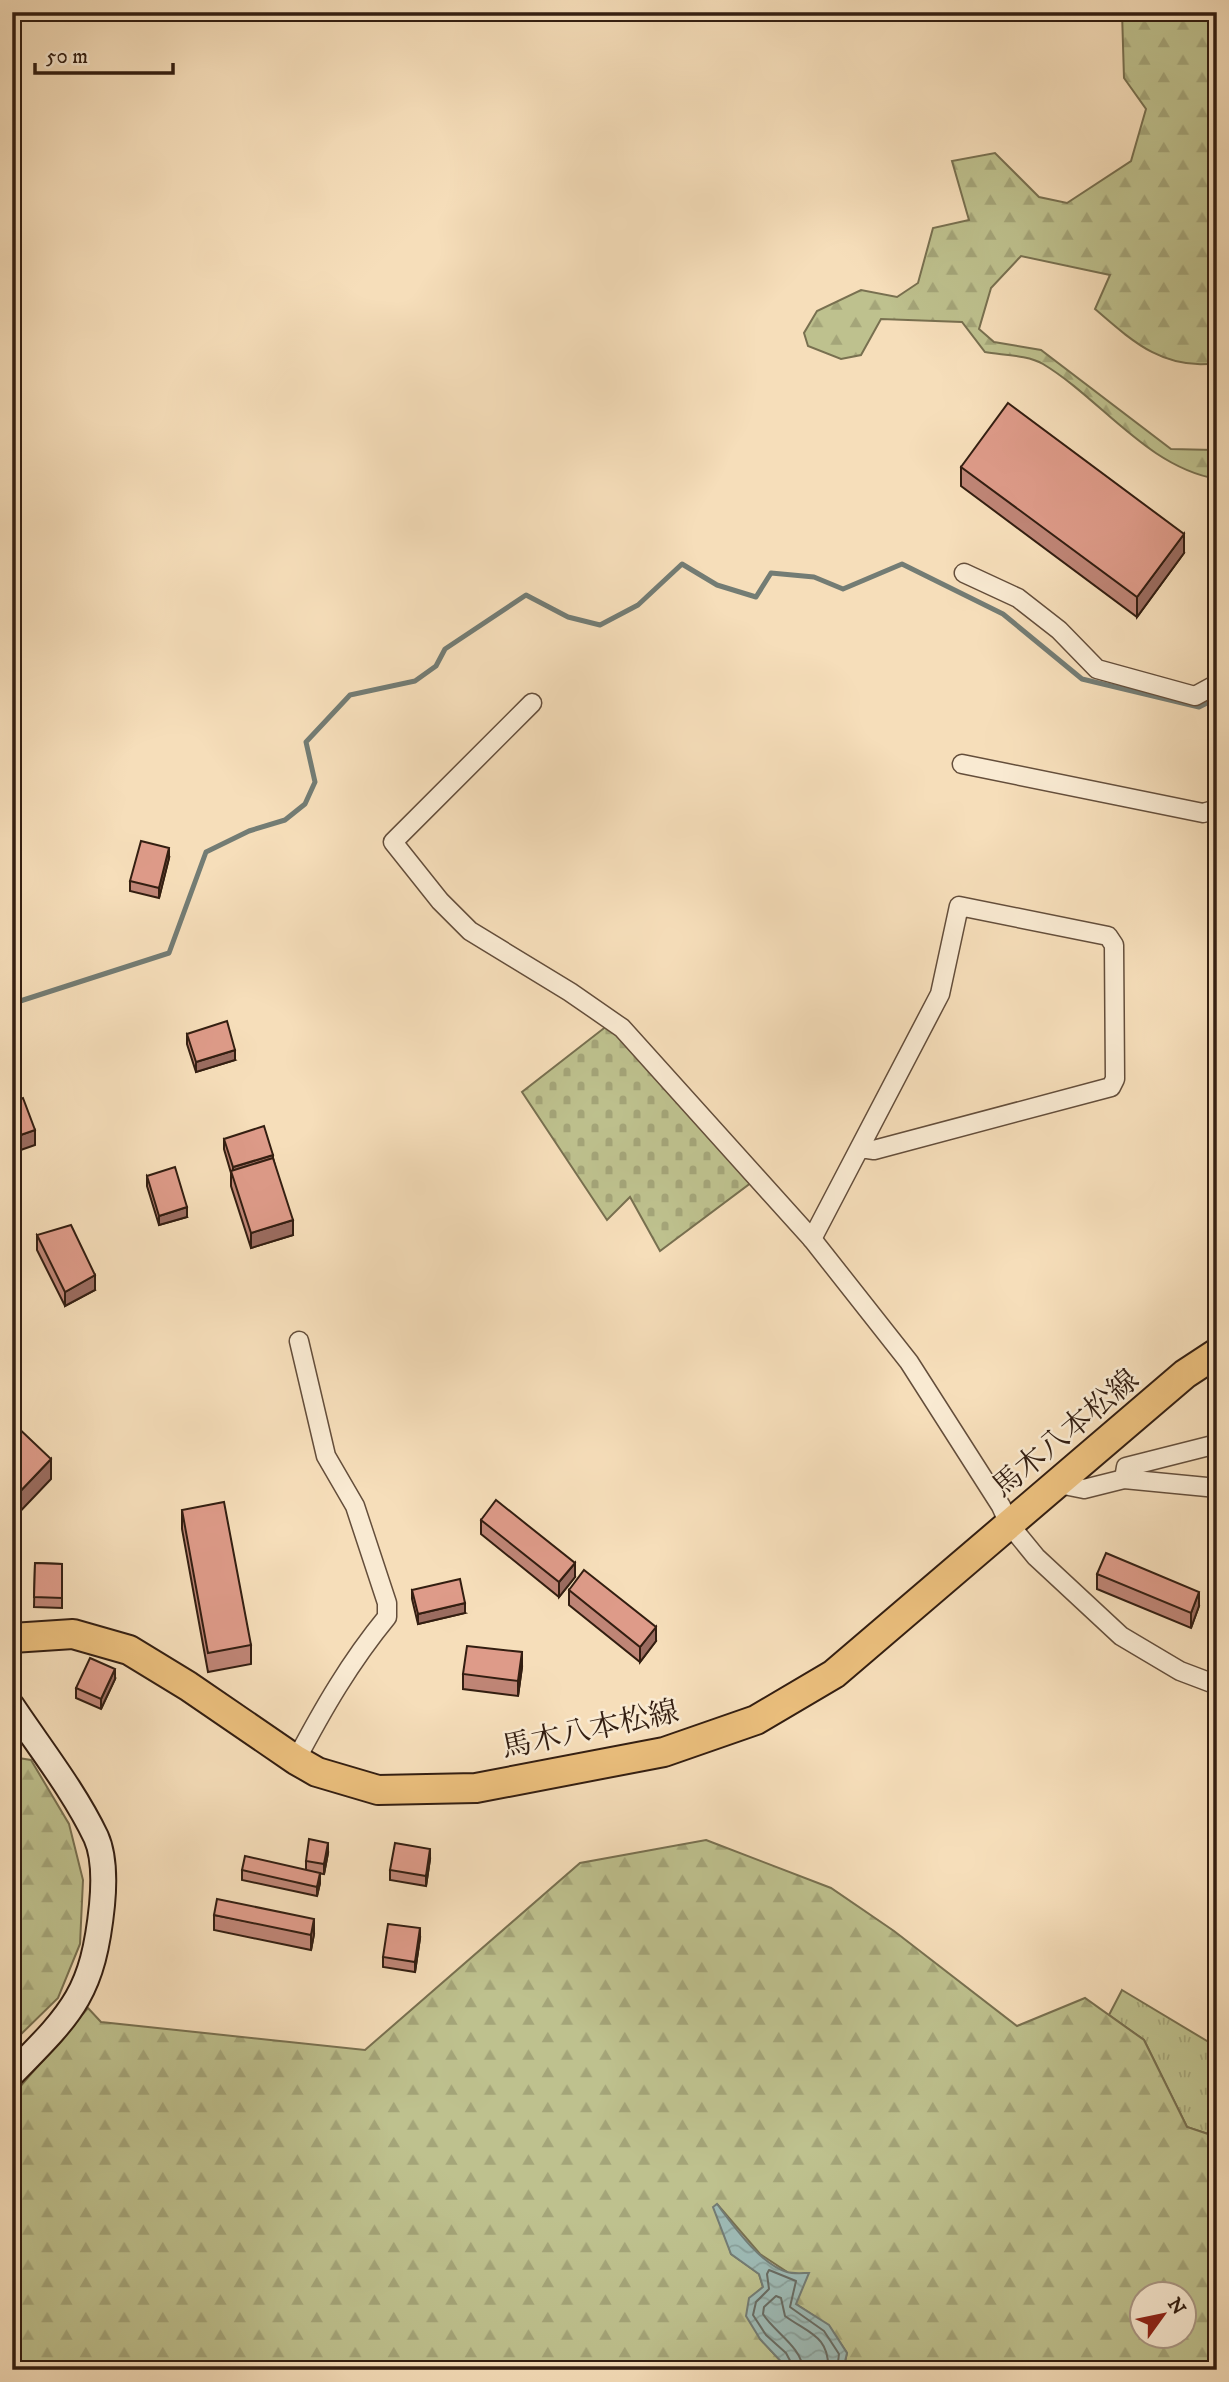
<svg xmlns="http://www.w3.org/2000/svg" width="1229" height="2382" font-family="'IM FELL DW Pica','Noto Serif JP',serif">
  <defs>
    <pattern id="grass-tufts" width="24" height="20" patternUnits="userSpaceOnUse" patternTransform="scale(1.75)"><rect width="24" height="20" fill="#bec18e"/><path d="M3 7l-1-3M5 7V3M7 7l1-3M15 17l-1-3M17 17v-4M19 17l1-3" fill="none" stroke="#a4a579"/></pattern>
    <pattern id="forest-firs" width="22" height="20" patternUnits="userSpaceOnUse" patternTransform="scale(1.75)"><rect width="22" height="20" fill="#bec18e"/><path d="M5 1l3.5 6h-7zM16 11l3.5 6h-7z" fill="#a4a579"/></pattern>
    <pattern id="cemetery-stones" width="16" height="16" patternUnits="userSpaceOnUse" patternTransform="scale(1.75)"><rect width="16" height="16" fill="#bec18e"/><path d="M2 7V4a2 2 0 0 1 4 0v3zM10 15v-3a2 2 0 0 1 4 0v3z" fill="#a4a579"/></pattern>
    <pattern id="water-waves" width="16" height="10" patternUnits="userSpaceOnUse" patternTransform="scale(1.75)"><rect width="16" height="10" fill="#9ebbb6"/><path d="M0 5q4-4 8 0t8 0" fill="none" stroke="#89a09b"/></pattern>
  </defs>
  <rect width="100%" height="100%" fill="#f6deba"/>
  <filter id="stains"><feTurbulence type="fractalNoise" baseFrequency=".00286" numOctaves="4"/><feColorMatrix values="0 0 0 0 .2 0 0 0 0 .09 0 0 0 0 .02 0 0 0 .5 -.17"/></filter>
  <radialGradient id="worn" r=".72"><stop offset=".6" stop-color="#630" stop-opacity="0"/><stop offset="1" stop-color="#630" stop-opacity=".3"/></radialGradient>
  <path fill="url(#grass-tufts)" stroke="#787050" stroke-width="2" d="M1122,1990L1217,2047V2137L1187,2127L1144,2040L1109,2015Z"/>
  <g fill="url(#forest-firs)" stroke="#787050" stroke-width="2" fill-rule="evenodd">
    <path d="M1122,12H1217V363C1164,371 1132,341 1095,309L1110,275L1021,256L991,288L979,329L994,342L1041,350L1171,449L1214,450L1217,445V479C1147,467 1101,399 1043,364C1028,355 1001,355 985,352L962,322L881,319L861,355L841,359L808,346L804,333L817,311L861,290L897,297L918,283L933,228L969,220L952,161L995,153L1039,197L1067,203L1131,161L1146,109L1124,78Z"/>
    <path d="M12,1757L31,1760L69,1824L83,1880L80,1944L58,1998L12,2043Z"/>
    <path d="M706,1840L831,1888L894,1931L1017,2026L1085,1998L1144,2040L1187,2127L1217,2137V2370H843L847,2353L829,2326L796,2304L787,2272L760,2254L717,2204L731,2254L759,2274L763,2287L749,2299L760,2339L789,2370H12V2096L88,2008L101,2022L365,2050L580,1863ZM1142,2294H1184V2336H1142Z"/>
  </g>
  <path fill="url(#cemetery-stones)" stroke="#787050" stroke-width="2" d="M608,1025L752,1182L660,1251L630,1197L607,1220L522,1092Z"/>
  <path fill="url(#water-waves)" stroke="#737c74" stroke-width="2" d="M717,2204C733,2225 760,2264 787,2272C793,2274 803,2273 809,2273L796,2304L829,2325L847,2353L843,2370H789L760,2339L746,2316L749,2298L763,2287L759,2274L731,2254L713,2207Z"/>
  <g fill="none" stroke-linecap="round" stroke-linejoin="round">
    <g stroke="#686c64" stroke-width="2">
      <path d="M795,2370L786,2353L766,2335L753,2315L756,2302L769,2289L767,2274L769,2270L796,2281L790,2307L824,2331L839,2354L837,2370"/>
      <path d="M803,2370C802,2347 774,2332 763,2314L764,2307L776,2296L781,2298L785,2316C808,2333 830,2336 828,2370"/>
    </g>
    <path stroke="#737c74" stroke-width="5" d="M14,1003L169,953L206,852L249,831L285,820L305,804L315,782L306,742L350,695L415,681L436,666L445,649L526,595L568,617L600,625L638,605L682,564L717,585L756,597L771,573L814,577L843,589L902,564L1003,614L1082,679L1199,707L1217,698"/>
    <g stroke="#644e3b" stroke-width="21">
      <g id="street">
        <path d="M964,573L1018,598L1059,630L1097,669L1195,696L1217,684"/>
        <path d="M532,703L393,842L440,901L470,931L570,992L622,1028L812,1239L909,1362L1001,1506L1009,1524L1036,1557L1121,1636L1180,1671L1217,1685"/>
        <path d="M962,764L1203,813L1217,809"/>
        <path d="M812,1239L940,994L959,906L1108,936L1114,945L1115,1079L1111,1087L874,1150L861,1148"/>
        <path d="M1124,1479L1126,1467L1217,1444"/>
        <path d="M1059,1484L1084,1489L1124,1479L1217,1488"/>
        <path d="M296,1760C323,1709 350,1662 387,1617V1603L355,1506L326,1456L299,1341"/>
      </g>
    </g>
    <g stroke="#331e11" stroke-width="28">
      <path id="secondary" d="M12,1706C40,1748 74,1791 96,1837C105,1857 104,1884 102,1905C93,1994 72,2013 12,2074"/>
    </g>
    <g stroke="#331e11" stroke-width="32">
      <path id="primary" d="M12,1638L73,1634L129,1650L188,1686L296,1760L317,1772L378,1790L476,1788L664,1752L756,1720L834,1674L1185,1374L1217,1353"/>
    </g>
    <use href="#street" stroke="#f9ead2" stroke-width="18"/>
    <use href="#secondary" stroke="#f9ead2" stroke-width="24"/>
    <use href="#primary" stroke="#ebbf7d" stroke-width="28"/>
  </g>
  <g fill="#bf8576" stroke="#331e11" stroke-width="2">
    <path d="M961,467L1184,553L1137,617L961,486Z"/>
    <path d="M169,858L159,898L130,891V881Z"/>
    <path d="M187,1034L235,1060L196,1072L187,1044Z"/>
    <path d="M224,1139L273,1158L293,1235L251,1248L231,1186V1173L224,1149Z"/>
    <path d="M147,1176L187,1217L159,1225L147,1186Z"/>
    <path d="M37,1235L95,1290L65,1306L37,1250Z"/>
    <path d="M182,1510L251,1645V1664L208,1672L182,1529Z"/>
    <path d="M481,1520L575,1577L559,1597L481,1534Z"/>
    <path d="M35,1563L62,1564V1608L34,1607Z"/>
    <path d="M1097,1574L1199,1606L1191,1628L1097,1589Z"/>
    <path d="M412,1590L465,1613L418,1624L412,1599Z"/>
    <path d="M569,1590L656,1641L640,1662L569,1605Z"/>
    <path d="M522,1667L518,1696L463,1689V1674Z"/>
    <path d="M115,1679L101,1709L76,1698V1688Z"/>
    <path d="M328,1853L324,1874L317,1873L320,1883L317,1896L242,1880V1870H306V1861Z"/>
    <path d="M430,1859L426,1886L390,1880V1870Z"/>
    <path d="M214,1915L314,1934L311,1950L214,1930Z"/>
    <path d="M420,1938L415,1972L383,1967V1957Z"/>
  </g>
  <g fill="#9b6c60" stroke="#331e11" stroke-width="2">
    <path d="M1184,534V553L1137,617V597Z"/>
    <path d="M18,633V652L12,662V643Z"/>
    <path d="M169,848V858L159,898V888Z"/>
    <path d="M235,1050V1060L196,1072V1062Z"/>
    <path d="M35,1130V1145L12,1153V1138Z"/>
    <path d="M273,1155V1165L233,1177V1167Z"/>
    <path d="M187,1207V1217L159,1225V1216Z"/>
    <path d="M293,1220V1235L251,1248V1233Z"/>
    <path d="M95,1275V1290L65,1306V1292Z"/>
    <path d="M51,1459V1479L12,1520V1500Z"/>
    <path d="M575,1563V1577L559,1597V1582Z"/>
    <path d="M1199,1592V1606L1191,1628V1613Z"/>
    <path d="M465,1603V1613L418,1624V1614Z"/>
    <path d="M656,1627V1641L640,1662V1647Z"/>
    <path d="M522,1652V1667L518,1696V1681Z"/>
    <path d="M115,1669V1679L101,1709V1699Z"/>
    <path d="M328,1843V1853L324,1874V1864Z"/>
    <path d="M430,1849V1859L426,1886V1876Z"/>
    <path d="M320,1873V1883L317,1896V1887Z"/>
    <path d="M314,1919V1934L311,1950V1935Z"/>
    <path d="M420,1928V1938L415,1972V1962Z"/>
  </g>
  <g fill="#de9b89" stroke="#331e11" stroke-width="2">
    <path d="M1008,403L1184,534L1137,597L961,467Z"/>
    <path d="M12,626L18,633L12,643Z"/>
    <path d="M141,841L169,848L159,888L130,881Z"/>
    <path d="M227,1021L235,1050L196,1062L187,1034Z"/>
    <path d="M23,1098L35,1130L12,1138V1102Z"/>
    <path d="M264,1126L273,1155L233,1167L224,1139Z"/>
    <path d="M273,1158L293,1220L251,1233L231,1171Z"/>
    <path d="M175,1167L187,1207L159,1216L147,1176Z"/>
    <path d="M71,1225L95,1275L65,1292L37,1235Z"/>
    <path d="M12,1422L51,1459L12,1500Z"/>
    <path d="M496,1500L575,1563L559,1582L481,1520Z"/>
    <path d="M224,1502L251,1645L208,1653L182,1510Z"/>
    <path d="M1106,1553L1199,1592L1191,1613L1097,1574Z"/>
    <path d="M35,1563L62,1564V1598L34,1597Z"/>
    <path d="M584,1570L656,1627L640,1647L569,1590Z"/>
    <path d="M460,1579L465,1603L418,1614L412,1590Z"/>
    <path d="M467,1646L522,1652L518,1681L463,1674Z"/>
    <path d="M90,1658L115,1669L101,1699L76,1688Z"/>
    <path d="M309,1839L328,1843L324,1864L306,1861Z"/>
    <path d="M395,1843L430,1849L426,1876L390,1870Z"/>
    <path d="M245,1856L320,1873L317,1887L242,1870Z"/>
    <path d="M217,1899L314,1919L311,1935L214,1915Z"/>
    <path d="M388,1924L420,1928L415,1962L383,1957Z"/>
  </g>
  <g text-anchor="middle" stroke-width="5" stroke-linejoin="round" paint-order="stroke">
    <g font-size="30" fill="#331e11" stroke="#f9ead2">
      <text transform="translate(1065 1433) rotate(-40)" y="10">馬木八本松線</text>
      <text transform="translate(590 1729) rotate(-12)" y="10">馬木八本松線</text>
    </g>
  </g>
  <rect width="1229" height="2382" fill="none" stroke="#f6deba" stroke-width="42"/>
  <rect x="14" y="14" width="1201" height="2354" fill="none" stroke="#331e11" stroke-width="3.5"/>
  <rect x="21" y="21" width="1187" height="2340" fill="none" stroke="#331e11" stroke-width="2"/>
  <g transform="translate(1163 2315) rotate(57)"><circle r="33" fill="#f9ead2" stroke="#aa9885" stroke-width="2"/>
  <path d="M0-5L12 26L0 18L-12 26Z" fill="#8f2418"/>
  <text y="-10" font-size="19" font-weight="bold" text-anchor="middle" fill="#331e11">N</text>
  </g>
  <path d="M35 63v10h138v-10" fill="none" stroke="#331e11" stroke-width="3.5"/>
  <text x="46" y="63" font-size="21" fill="#331e11" stroke="#f9ead2" stroke-width="5" paint-order="stroke">50 m</text>
  <rect width="100%" height="100%" filter="url(#stains)"/>
  <rect width="100%" height="100%" fill="url(#worn)"/>
</svg>
